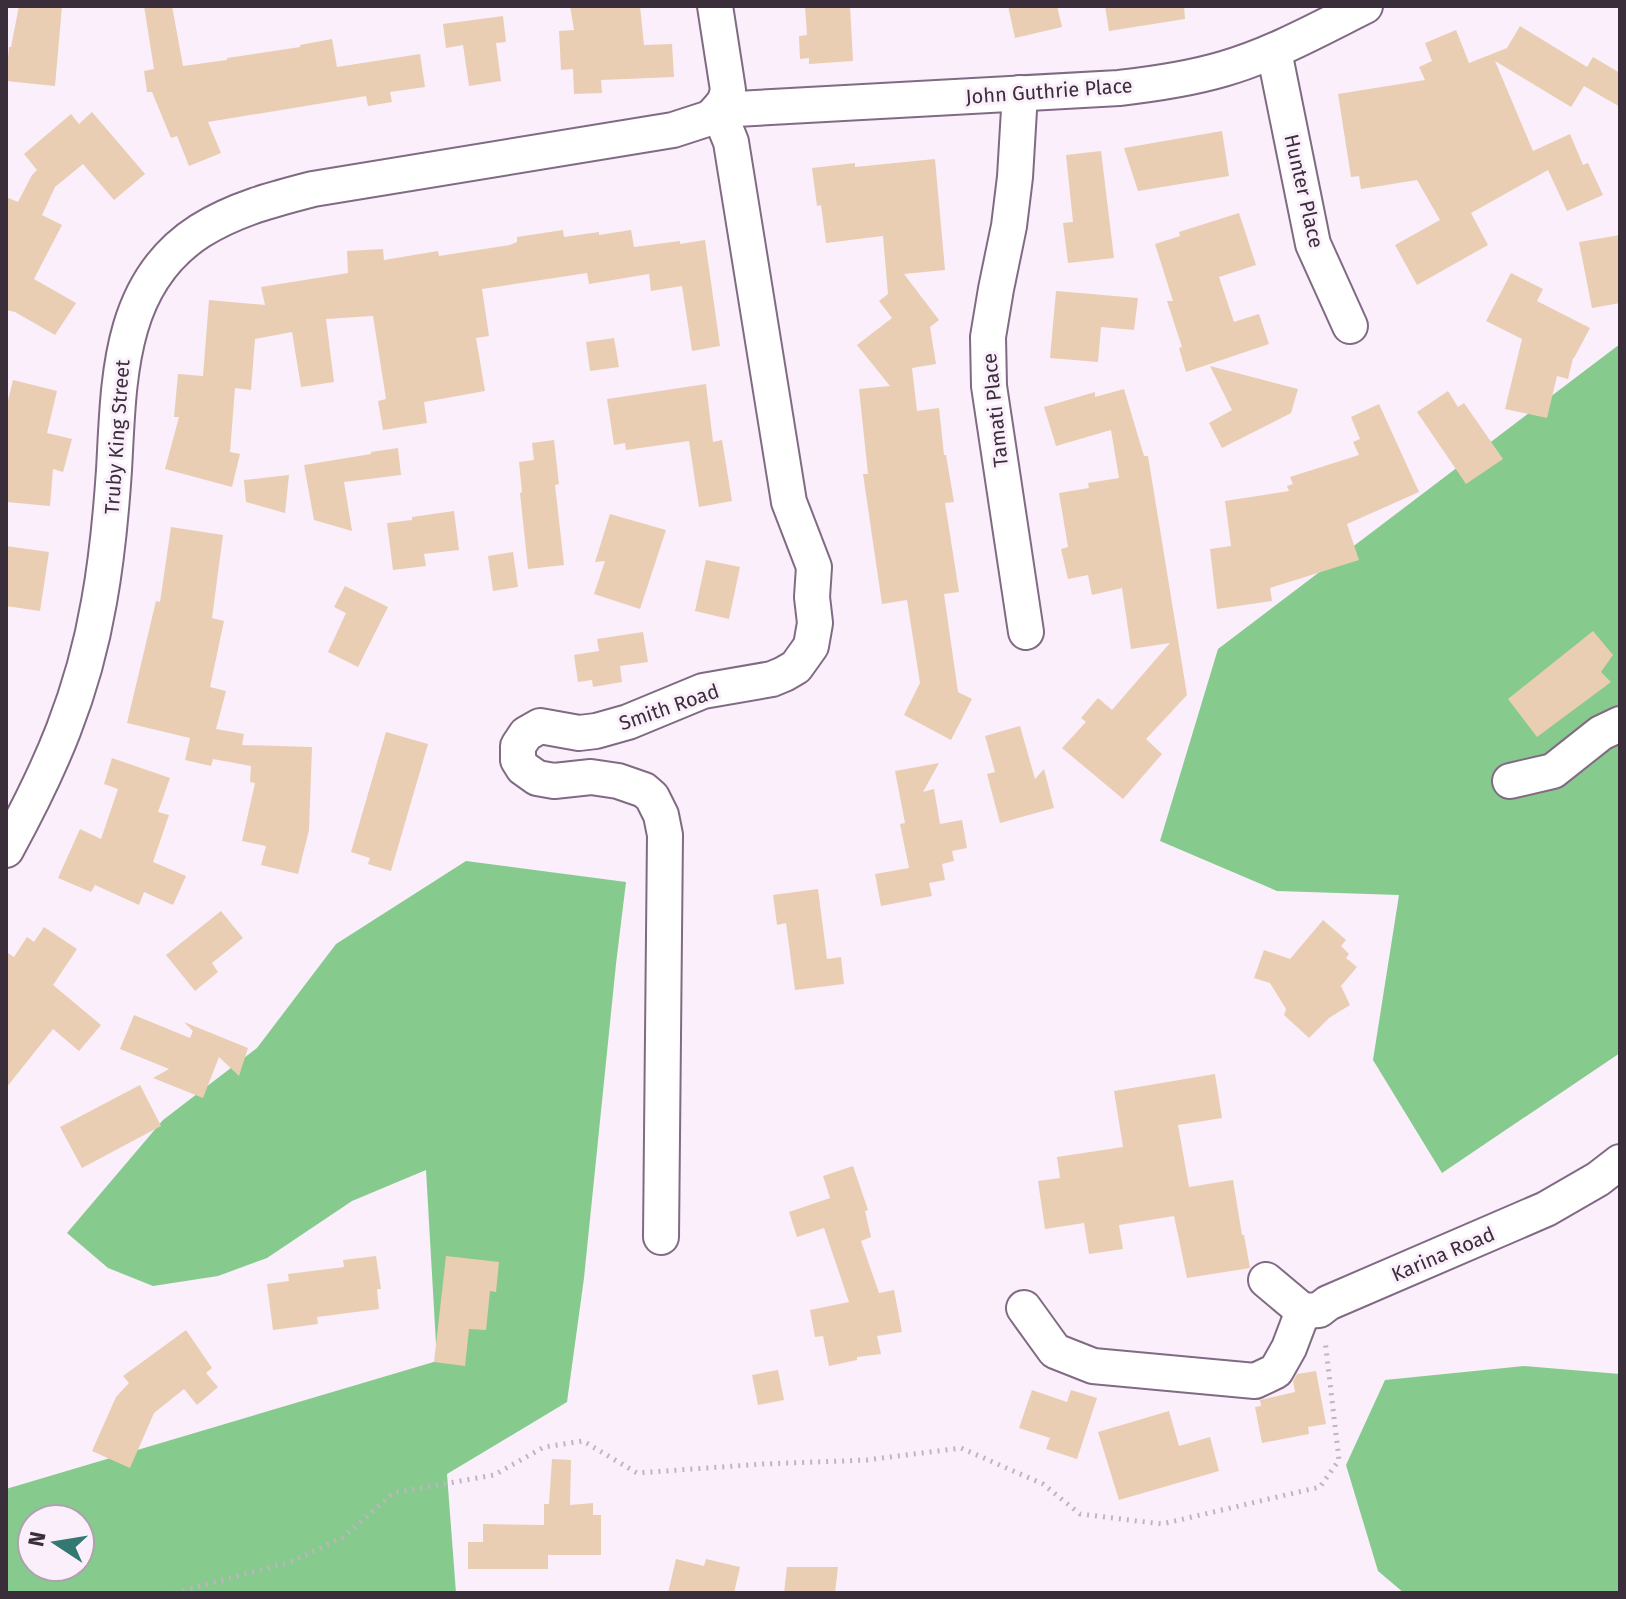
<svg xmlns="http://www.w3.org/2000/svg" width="1626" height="1599" font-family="'Fira Sans',sans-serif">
  <rect width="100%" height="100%" fill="#faeffb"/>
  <g fill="#87ca8e" fill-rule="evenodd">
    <path d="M1620,344V1053L1442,1173L1373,1060L1399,895L1277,891L1160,841L1218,649Z"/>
    <path d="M466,861L626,882L616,964L584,1278L567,1402L447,1474L456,1593H6V1489L437,1361L426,1170L352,1201L267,1258L218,1276L153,1286L108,1268L67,1233L163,1120L257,1048L336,944ZM32,1519H80V1567H32Z"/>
    <path d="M1524,1366L1620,1374V1593H1404L1378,1571L1346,1465L1385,1380Z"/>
  </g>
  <g fill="#eaceb3">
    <path d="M19,6H62L55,86L6,81L9,47H11Z"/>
    <path d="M144,6H172L183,66L227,60V58L300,47V45L332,39L337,67L420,54L425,87L390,92L392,102L368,106L366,96L208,122L221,153L189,166L177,136L171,138L152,92H147L144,71L154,69Z"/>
    <path d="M570,6H640L644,45L672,44L674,77L601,80L602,93L574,94L573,69L561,70L559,31L574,30Z"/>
    <path d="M805,6H850L853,61L809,64V58L800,59L799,36L807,35Z"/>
    <path d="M1008,6H1057L1062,27L1015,38Z"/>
    <path d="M1105,6H1184L1185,19L1109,31Z"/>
    <path d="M503,16L506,42L496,43L501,81L469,86L463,45L446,48L443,24Z"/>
    <path d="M1520,26L1587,67L1593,57L1620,73V107L1584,86L1571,107L1495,61L1533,151L1570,134L1583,165L1588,163L1603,195L1567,211L1548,170L1471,213L1488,245L1417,285L1395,245L1440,220L1417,180L1361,189L1359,176L1351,177L1338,94L1425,80L1419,67L1432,61L1425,43L1456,30L1469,63L1507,48Z"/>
    <path d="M92,112L145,174L114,200L83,164L55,187L42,215L62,225L34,279L76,303L55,335L15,312L6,310V197L18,202L32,175L37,170L24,154L71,114L79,124Z"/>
    <path d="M1222,131L1229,176L1138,191L1124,148Z"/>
    <path d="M1101,151L1114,258L1068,263L1063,223L1073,222L1066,155Z"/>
    <path d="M935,159L945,270L904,274L939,320L930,327L936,364L912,368L917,411L939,408L944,455H946L954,502L945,503L959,592L944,594L958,692L972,699L951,740L904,715L920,683L907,600L882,604L863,474H868L859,389L890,386L857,345L892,318L879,301L888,294L883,236L826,243L821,205L817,206L812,168L855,163V167Z"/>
    <path d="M1239,213L1256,265L1219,277L1234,322L1259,314L1269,344L1186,372L1179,348L1182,347L1167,301H1173L1155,244L1180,236L1179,232Z"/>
    <path d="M563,230L564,237L599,232V235L631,230L634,247L680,241V244L705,240L720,346L692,351L682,286L651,291L649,274L589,284L587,273L482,289L489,336L476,338L485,391L424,402L427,423L383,430L378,401L386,399L373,316L326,319L334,382L301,387L292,332L255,339L251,390L235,388L230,452L240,454L232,487L165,469L179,417H174L178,374L203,376L209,300L265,305L261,287L348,273L347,251L383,249L384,260L438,251L439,256L510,245L517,242V237Z"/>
    <path d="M1620,235V303L1592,308L1579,242Z"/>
    <path d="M1511,273L1543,289L1537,301L1590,328L1574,358H1573L1568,379L1557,376L1547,418L1505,409L1522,339L1486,321Z"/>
    <path d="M1056,291L1138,298L1134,330L1101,327L1098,362L1050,358Z"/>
    <path d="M614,338L619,367L590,371L586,342Z"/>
    <path d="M1210,366L1298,389L1291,413L1222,448L1209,423L1232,410Z"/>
    <path d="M13,380L57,391L47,433L72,439L63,472L53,469L50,506L6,502V409Z"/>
    <path d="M706,384L713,442L722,440L732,501L699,507L689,441L626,450L625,443L614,445L607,399Z"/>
    <path d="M1124,389L1144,456H1148L1187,695L1146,739L1162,754L1123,799L1062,748L1086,722L1081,718L1098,698L1112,710L1170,643L1131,649L1122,588L1092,595L1088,575L1068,579L1061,549L1068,547L1059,493L1089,488L1088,483L1119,478L1111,430L1056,446L1044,407L1095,392V397Z"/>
    <path d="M1448,391L1458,407L1464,403L1503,459L1466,484L1417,412Z"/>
    <path d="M1379,404L1419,492L1347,524L1359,560L1270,588L1272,601L1217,609L1210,549L1231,546L1225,501L1289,491L1287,486L1293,484L1290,477L1359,455L1353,442L1360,439L1351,417Z"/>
    <path d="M554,440L559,484L555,485L564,565L528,569L520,493L522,492L519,462L534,460L532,443Z"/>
    <path d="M398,448L401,475L344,482L352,531L314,520L304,465L371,454V452Z"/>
    <path d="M289,475L285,513L246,502L244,480Z"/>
    <path d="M454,511L459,550L424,554L426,566L393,570L387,523L412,520V517Z"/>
    <path d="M610,514L666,530L640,609L594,594L605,561L595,562Z"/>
    <path d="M171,527L223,535L212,618L224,621L210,687L226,691L216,729L244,734L242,745L312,747L309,830L298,874L261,865L266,846L242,841L255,783L250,782L251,766L213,759L211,766L185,760L190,738L127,723L156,601L160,602Z"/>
    <path d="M6,546L49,552L40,611L6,606Z"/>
    <path d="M513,552L518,587L493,591L488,556Z"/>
    <path d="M706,560L740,567L729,619L695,611Z"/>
    <path d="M345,586L388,607L358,667L328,652L346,613L334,607Z"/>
    <path d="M1593,631L1613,655L1601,672L1611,682L1537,737L1508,699Z"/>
    <path d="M643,632L648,662L620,666L622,682L593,687L592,680L578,682L574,655L599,651L597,639Z"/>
    <path d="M1020,726L1035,779L1044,769L1054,808L1000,823L987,774L995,772L985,736Z"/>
    <path d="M386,732L428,744L391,871L368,864L370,858L351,852Z"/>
    <path d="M112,758L170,778L158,812L169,815L153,862L186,876L173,905L144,892L139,905L95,885L91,892L58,878L80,829L101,839L118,789L104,784Z"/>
    <path d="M939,763L923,792L934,789L940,824L962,820L967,848L952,851L954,861L942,864L945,880L929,883L932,896L881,906L875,874L909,868L900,824L905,823L895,771Z"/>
    <path d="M818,889L827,959L841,957L844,984L795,990L786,923L777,925L773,895Z"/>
    <path d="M221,911L243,938L212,963L218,972L195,991L166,955Z"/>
    <path d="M1323,920L1346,940L1341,946L1349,954L1346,958L1357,967L1341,986L1350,1005L1329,1018L1309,1038L1284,1015L1286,1009L1270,983L1254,978L1264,950L1290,959Z"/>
    <path d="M44,927L77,949L53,985L101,1025L79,1051L53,1029L6,1088V952L14,957L27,937L34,942Z"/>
    <path d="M134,1015L190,1038L193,1031L184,1022L248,1048L239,1076L219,1057L203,1098L153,1078L169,1069L120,1049Z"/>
    <path d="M1215,1074L1222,1118L1178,1125L1189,1187L1233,1180L1242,1235H1244L1250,1268L1187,1278L1174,1216L1119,1225L1123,1249L1089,1254L1084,1223L1045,1229L1038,1181L1060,1178L1057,1157L1123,1147L1114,1091Z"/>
    <path d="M140,1085L161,1126L82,1168L60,1127Z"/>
    <path d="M853,1166L868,1210L865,1211L871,1237L861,1241L879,1293L894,1290L902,1332L877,1336L881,1354L857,1357V1360L829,1366L823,1336L815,1337L810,1310L849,1302L824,1228L797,1237L789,1212L830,1198L823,1176Z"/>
    <path d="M376,1256L381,1289H377L379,1309L317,1317L318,1324L273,1330L267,1284L289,1281L288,1274L344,1267L343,1260Z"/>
    <path d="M446,1256L499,1262L496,1292L490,1291L486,1330L469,1329L465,1366L434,1362Z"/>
    <path d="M186,1330L212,1368L206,1373L218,1387L197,1405L184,1389L154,1413L130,1468L92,1451L116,1397L129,1383L123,1376Z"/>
    <path d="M778,1370L784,1400L758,1405L752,1375Z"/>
    <path d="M1316,1371L1326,1424L1308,1427L1309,1434L1262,1443L1255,1407L1261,1406L1260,1400L1295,1392L1293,1381L1297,1374Z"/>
    <path d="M1032,1390L1067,1402L1071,1390L1097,1398L1077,1459L1046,1449L1050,1438L1019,1428Z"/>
    <path d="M1169,1411L1179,1446L1210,1437L1219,1471L1119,1500L1098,1432Z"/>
    <path d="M552,1459L571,1460L570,1505L593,1503V1515H601V1555H548V1569H468V1542H483V1524L544,1525V1504H549Z"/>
    <path d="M676,1559L704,1566L706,1559L740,1567L734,1593H668Z"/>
    <path d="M787,1567H838L835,1593H784Z"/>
  </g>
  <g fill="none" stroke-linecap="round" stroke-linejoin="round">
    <g stroke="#816a83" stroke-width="38">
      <g id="minor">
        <path d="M1274,51L1313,244L1350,326"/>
        <path d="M1020,93L1015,177L1009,226L996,289L988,337L989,386L1026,632"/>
        <path d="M1510,781L1553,771L1601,733L1620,724"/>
        <path d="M6,850C51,768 83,695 99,602C107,558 111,515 114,470C119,383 117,284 200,231C235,209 274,199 313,189L673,130L710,118L718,110L1119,88C1154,84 1189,79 1223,69C1272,55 1319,29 1365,6"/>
        <path d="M661,1237L665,835L661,815L652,797L644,790L618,781L591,777L554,781L537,778L523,768L518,760V746L526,734L540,726L579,733L596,731L628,722L703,691L772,679L784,674L796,667L811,646L815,623L812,597L814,567L789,502L731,142L718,110L725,101L728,90L715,6"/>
        <path d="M1266,1280L1303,1311L1319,1310L1328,1303L1546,1209L1598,1179L1620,1162"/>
        <path d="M1024,1308L1055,1351L1093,1366L1255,1381L1276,1371L1289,1348L1303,1311"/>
      </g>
    </g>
    <path stroke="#bfb4bf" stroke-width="5" stroke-dasharray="2 6" stroke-linecap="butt" d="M175,1593L290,1562L342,1538L393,1493L494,1475L544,1447L583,1441L637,1473L763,1464L867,1460L961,1448L1043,1484L1080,1514L1162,1524L1320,1487L1339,1460L1325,1340"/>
    <use href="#minor" stroke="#fff" stroke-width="34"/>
  </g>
  <g text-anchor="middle" stroke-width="6" stroke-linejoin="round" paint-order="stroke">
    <g font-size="20" fill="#392e39" stroke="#faeffb">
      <text transform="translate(1049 91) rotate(-4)" y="7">John Guthrie Place</text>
      <text transform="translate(1304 191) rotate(77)" y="7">Hunter Place</text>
      <text transform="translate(995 410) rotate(-96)" y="7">Tamati Place</text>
      <text transform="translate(117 437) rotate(-86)" y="7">Truby King Street</text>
      <text transform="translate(669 707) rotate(-19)" y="7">Smith Road</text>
      <text transform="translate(1443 1254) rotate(-23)" y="7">Karina Road</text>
    </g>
  </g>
  <rect width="1626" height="1599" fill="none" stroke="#392e39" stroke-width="16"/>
  <g transform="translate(56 1543) rotate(282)"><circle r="38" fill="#faeffb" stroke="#ada2ad" stroke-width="2"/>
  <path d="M0-6L14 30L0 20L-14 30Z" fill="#337971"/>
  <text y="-12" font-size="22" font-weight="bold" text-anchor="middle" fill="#392e39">N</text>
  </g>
</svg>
